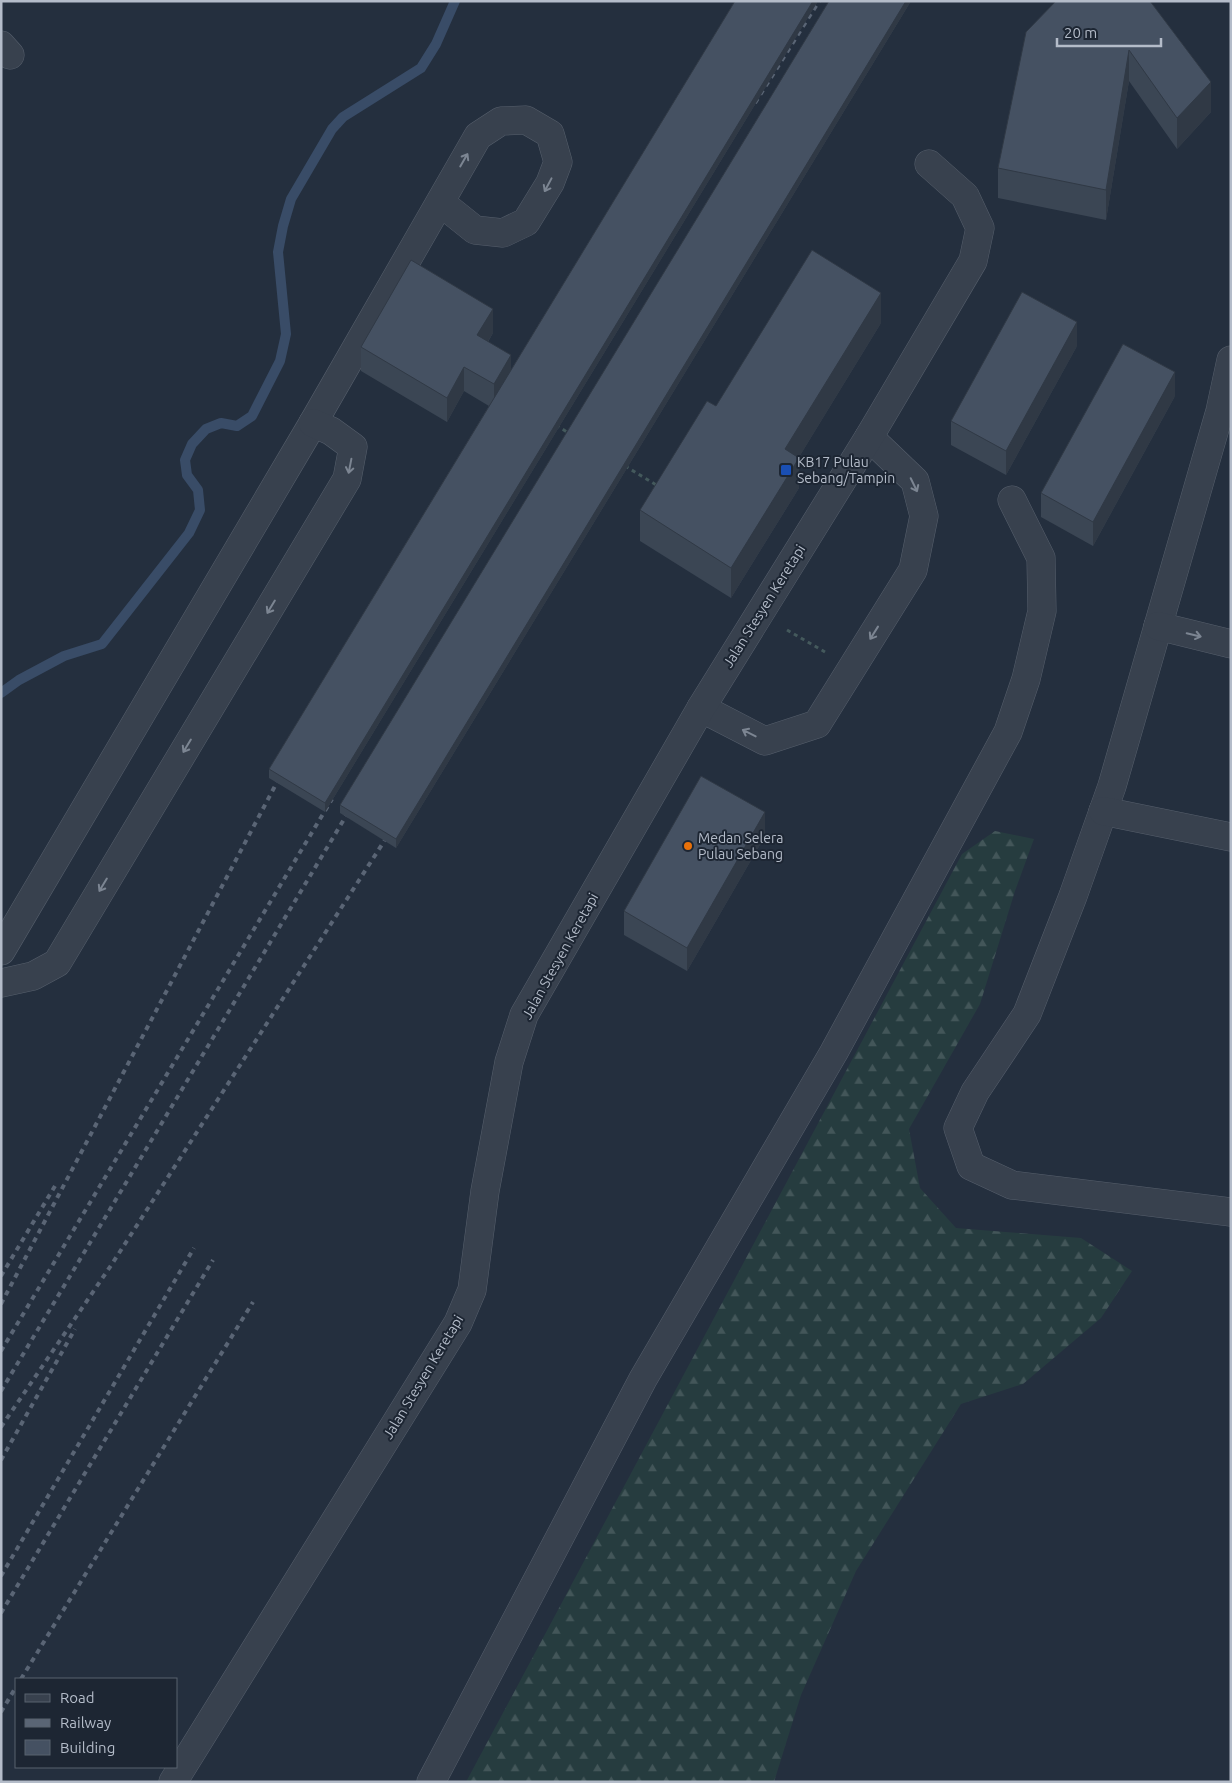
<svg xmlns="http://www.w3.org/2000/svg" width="1232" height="1783" font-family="Ubuntu,sans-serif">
  <defs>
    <pattern id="forest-firs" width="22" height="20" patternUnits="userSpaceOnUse" patternTransform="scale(1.25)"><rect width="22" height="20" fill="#263c3f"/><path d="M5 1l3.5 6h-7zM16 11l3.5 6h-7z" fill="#435659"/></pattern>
  </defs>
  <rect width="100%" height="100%" fill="#242f3e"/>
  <path fill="url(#forest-firs)" d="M995,831L1034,839L1015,891L980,1004L909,1129L920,1188L956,1228L1081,1238L1132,1271L1101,1318L1023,1384L961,1404L856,1571L801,1695L774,1782H466L962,854Z"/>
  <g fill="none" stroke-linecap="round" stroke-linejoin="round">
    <path stroke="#394c67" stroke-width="10" d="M1,693L19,680L64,656L102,644L189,533L200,510L198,490L187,475L185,460L192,444L206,429L221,423L237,426L252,416L280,361L286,334L278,252L283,226L291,199L332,129L343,117L421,68L436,44L455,1"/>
    <g stroke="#565f6c" stroke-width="29">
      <g id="minor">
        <path d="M1,45L10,55"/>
        <path d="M1231,360L1220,411L1112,786L1073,896L1027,1014L975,1092L958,1128L971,1166L1012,1185L1231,1212"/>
        <path d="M1158,626L1231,644"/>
        <path d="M701,708L765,741L817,724L913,570L924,516L915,481L869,437"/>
        <path d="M1103,811L1231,837"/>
        <path d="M1,951L313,423L478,136L501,121L526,120L550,134L558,162L550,183L526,222L503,233L475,230L440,202"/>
        <path d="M1,983L33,976L57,963L347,479L353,447L331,431L313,423"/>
        <path d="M173,1782L458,1323L472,1290L485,1191L509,1062L524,1015L701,708L869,437L973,261L980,228L965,196L929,164"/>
        <path d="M431,1782L643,1379L834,1052L1008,732L1026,679L1042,611L1041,558L1012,500"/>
      </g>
    </g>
    <path stroke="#44595c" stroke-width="3" stroke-dasharray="4 4" stroke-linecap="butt" d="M787,630L825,652"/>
    <use href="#minor" stroke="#38414e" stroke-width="28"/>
    <g stroke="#5a6575" stroke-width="4" stroke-dasharray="5 5" stroke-linecap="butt">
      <path d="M755,103L819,1"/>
      <path d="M1,1276L55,1186"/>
      <path d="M1,1304L284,769"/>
      <path d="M1,1351L332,799"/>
      <path d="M1,1391L352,806"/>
      <path d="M1,1427L112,1264L392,829"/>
      <path d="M1,1460L75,1329"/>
      <path d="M1,1576L194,1248"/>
      <path d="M1,1613L213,1260"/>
      <path d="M21,1679L253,1302"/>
      <path d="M1,1712L16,1687"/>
    </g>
    <g stroke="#44595c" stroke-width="3" stroke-dasharray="4 4" stroke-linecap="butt">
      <path d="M556,425L570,434"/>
      <path d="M625,466L658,486"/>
    </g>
  </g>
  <g fill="#3b4654">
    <path d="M735,1H818L325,812L269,778V769L489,406L464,391L447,422L361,371V347L493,333L488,342L511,370Z"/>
    <path d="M829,1H911L396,848L340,813V805Z"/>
    <path d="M1150,1L1211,112L1177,149L1129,81L1106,220L998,198V168Z"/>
    <path d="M881,323L799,457V488L731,598L640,541V510L716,406Z"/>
    <path d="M1077,346L1006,475L951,445V421Z"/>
    <path d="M1175,396L1093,546L1041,517V493Z"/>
    <path d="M765,836L687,971L624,935V911Z"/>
  </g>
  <g fill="#303945">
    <path d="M813,1H818L325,812V803Z"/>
    <path d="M906,1H911L396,848V839Z"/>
    <path d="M1129,50V81L1106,220V190Z"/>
    <path d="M1211,82V112L1177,149V118Z"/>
    <path d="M881,293V323L785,480V449Z"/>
    <path d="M493,309V333L477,359V335Z"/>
    <path d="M1077,322V346L1006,475V451Z"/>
    <path d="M511,355V379L494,408V384Z"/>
    <path d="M464,367V391L447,422V398Z"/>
    <path d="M1175,372V396L1093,546V522Z"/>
    <path d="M799,458V488L731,598V568Z"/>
    <path d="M765,812V836L687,971V948Z"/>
  </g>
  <g fill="#455162" stroke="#303945">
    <path d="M735,1H813L325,803L269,769Z"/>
    <path d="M829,1H906L396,839L340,805Z"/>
    <path d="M1056,1H1150L1211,82L1177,118L1129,50L1106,190L998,168L1026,32Z"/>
    <path d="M812,250L881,293L785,449L799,458L731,568L640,510L707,401L716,406Z"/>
    <path d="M411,260L493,309L477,335L511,355L494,384L464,367L447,398L361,347Z"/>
    <path d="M1022,292L1077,322L1006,451L951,421Z"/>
    <path d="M1123,344L1175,372L1093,522L1041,493Z"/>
    <path d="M701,776L765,812L687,948L624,911Z"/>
  </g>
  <defs><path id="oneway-shaft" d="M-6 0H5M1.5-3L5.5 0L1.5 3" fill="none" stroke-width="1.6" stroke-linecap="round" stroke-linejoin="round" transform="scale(1.25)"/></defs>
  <g stroke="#7c8592">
    <use href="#oneway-shaft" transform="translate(464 160) rotate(-60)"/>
    <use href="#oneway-shaft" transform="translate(548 185) rotate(118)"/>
    <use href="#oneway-shaft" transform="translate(350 466) rotate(101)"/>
    <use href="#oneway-shaft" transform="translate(914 485) rotate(64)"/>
    <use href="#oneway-shaft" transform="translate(271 607) rotate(121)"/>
    <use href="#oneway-shaft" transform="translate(874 633) rotate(122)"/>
    <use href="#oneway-shaft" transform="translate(1194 635) rotate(13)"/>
    <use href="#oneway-shaft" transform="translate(749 733) rotate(-153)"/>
    <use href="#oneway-shaft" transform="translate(187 746) rotate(121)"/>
    <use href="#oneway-shaft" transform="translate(103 885) rotate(121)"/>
  </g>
  <rect fill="#1a4fb4" stroke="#1d2633" stroke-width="2" x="780" y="464" width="12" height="12" rx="2.5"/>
  <circle fill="#e8710a" stroke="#1d2633" stroke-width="2" cx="688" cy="846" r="5"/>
  <g text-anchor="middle" stroke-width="4" stroke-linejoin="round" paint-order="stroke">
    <g font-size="14" fill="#b4bcc9" stroke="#1d2633" text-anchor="start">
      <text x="797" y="467">KB17 Pulau<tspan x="797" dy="16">Sebang/Tampin</tspan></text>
      <text x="698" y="843">Medan Selera<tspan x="698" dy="16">Pulau Sebang</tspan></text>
    </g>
    <g font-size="14" fill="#b4bcc9" stroke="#1d2633">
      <text transform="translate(764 606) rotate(-58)" y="5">Jalan Stesyen Keretapi</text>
      <text transform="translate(560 956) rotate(-61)" y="5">Jalan Stesyen Keretapi</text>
      <text transform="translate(423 1377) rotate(-59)" y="5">Jalan Stesyen Keretapi</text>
    </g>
  </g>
  <rect width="1232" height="1783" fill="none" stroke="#b4bcc9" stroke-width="5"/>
  <rect x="15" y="1678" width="162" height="90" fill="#1d2633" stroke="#59626f"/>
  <rect x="25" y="1694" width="25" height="8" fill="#38414e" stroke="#59626f"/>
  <text x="60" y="1703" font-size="15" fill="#b4bcc9">Road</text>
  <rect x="25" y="1719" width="25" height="8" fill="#5a6575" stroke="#59626f"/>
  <text x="60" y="1728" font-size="15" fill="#b4bcc9">Railway</text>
  <rect x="25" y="1740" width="25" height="15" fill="#455162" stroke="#59626f"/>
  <text x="60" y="1753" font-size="15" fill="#b4bcc9">Building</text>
  <path d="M1057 38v8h104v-8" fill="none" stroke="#b4bcc9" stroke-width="2.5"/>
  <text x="1064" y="38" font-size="15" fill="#b4bcc9" stroke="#1d2633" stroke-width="4" paint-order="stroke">20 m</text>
</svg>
